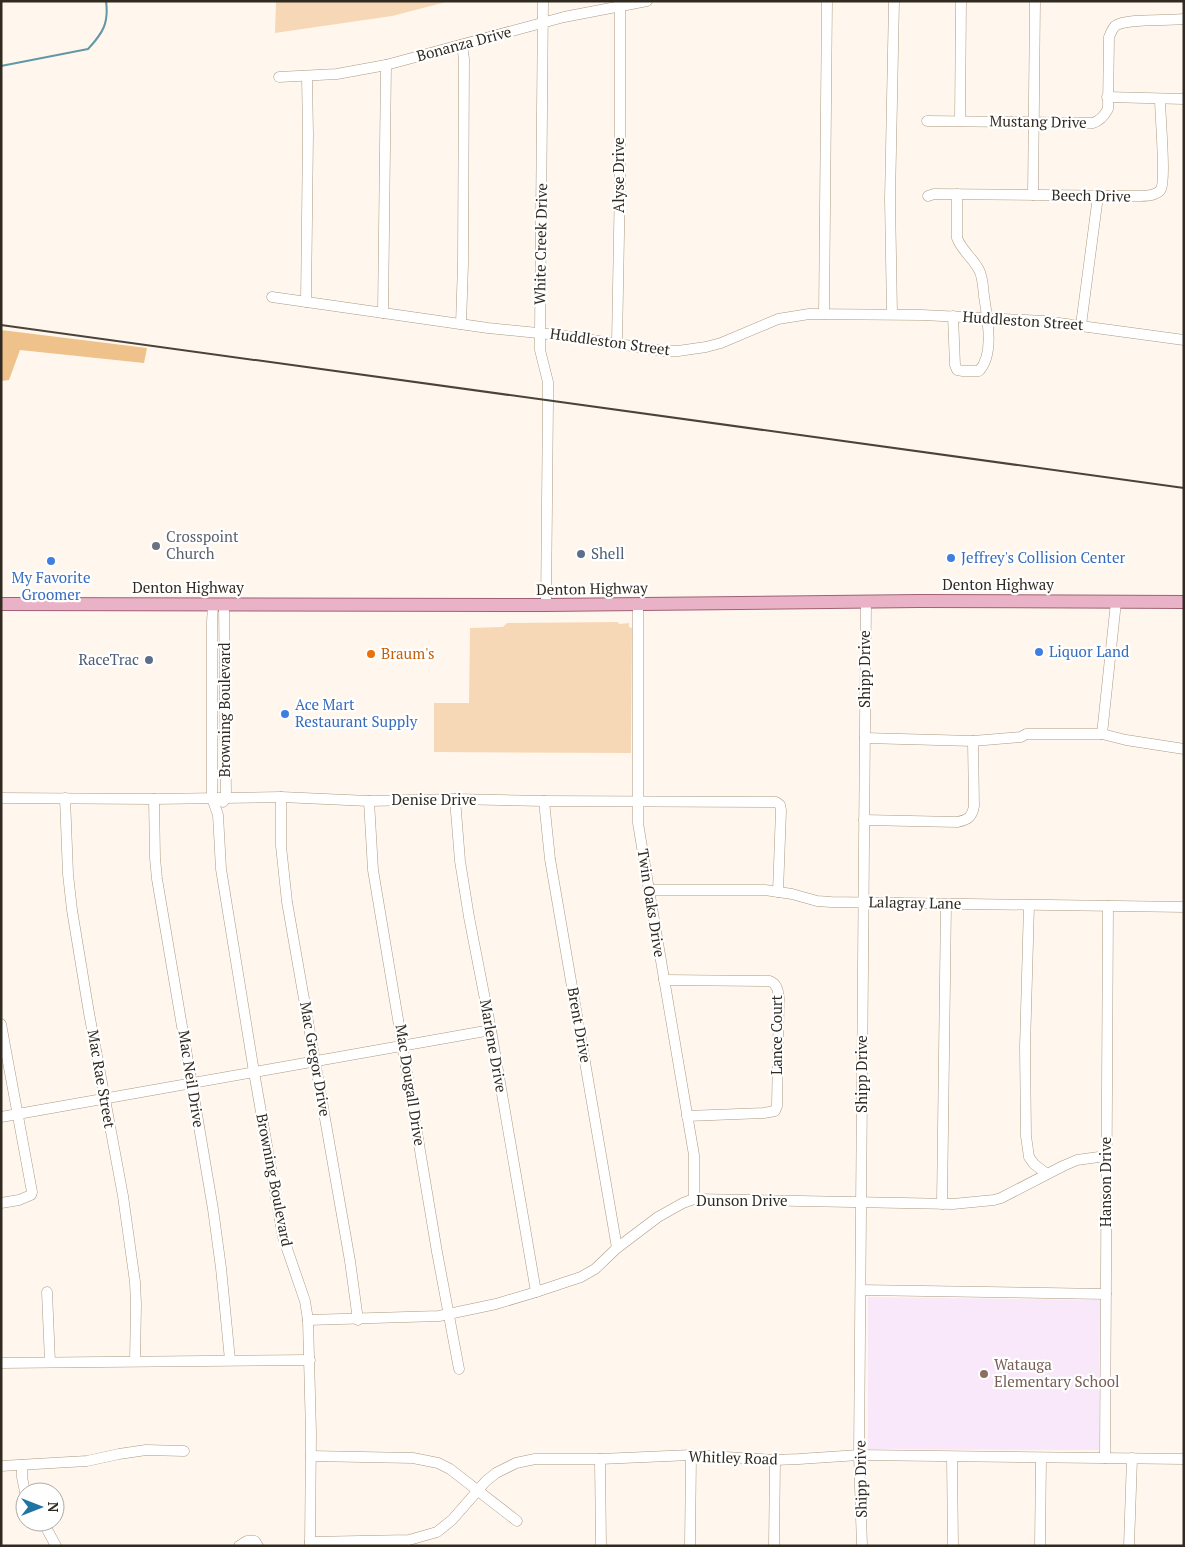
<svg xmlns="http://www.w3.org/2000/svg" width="1185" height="1547" font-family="'PT Serif',serif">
  <rect width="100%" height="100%" fill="#fff7ed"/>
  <path fill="#f8e8fa" d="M868,1297L1100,1300L1099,1450L868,1449Z"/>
  <g fill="#f7d8b6">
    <path d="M276,1H450L392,16L275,33Z"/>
    <path d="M618,622L619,624L629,623V627L632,628L631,753L434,752V703H469L470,628L503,627L507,623Z"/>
  </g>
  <path fill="#efc18b" d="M1,330L147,348L144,363L20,350L9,380L1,381Z"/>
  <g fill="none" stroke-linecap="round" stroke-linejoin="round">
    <path stroke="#6098a6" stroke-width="2" d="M1,66L88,49C103,33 109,23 106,1"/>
    <g stroke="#ac9984" stroke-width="11">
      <g id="minor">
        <path d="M543,1L540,333V350L548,382V401L546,605"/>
        <path d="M279,77L337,74L386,65L564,17L647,1"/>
        <path d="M1107,97L1184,99"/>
        <path d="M927,121L1093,123C1100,121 1104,116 1108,109L1109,37C1111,33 1112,29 1115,26C1125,18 1168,21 1184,19"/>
        <path d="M960,121L961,1"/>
        <path d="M1033,195L1035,1"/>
        <path d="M928,196L934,194L1140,196C1146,196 1158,195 1161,189C1166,180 1160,113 1160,99"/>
        <path d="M272,297L488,328L558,335L665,351H678L706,347L721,343L778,319L809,314L922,315L1044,321L1184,340"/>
        <path d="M306,302L308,134L307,77"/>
        <path d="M383,313L386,65"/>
        <path d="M824,314L827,1"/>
        <path d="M892,314L890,199L894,1"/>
        <path d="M953,316L955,365L957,370L963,371H979C995,354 987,317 984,296C983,288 983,277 979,270C973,258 962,251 957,238V194"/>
        <path d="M461,324L463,264L464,59L462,45"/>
        <path d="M1081,325L1098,196"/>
        <path d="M617,343L620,180V6"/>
        <path d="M638,604V823L649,890L694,1155V1199"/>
        <path d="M213,605L212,622V798L218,815L221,869L254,1072L283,1237L305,1301L308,1320L311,1433L310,1546"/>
        <path d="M1102,734L1116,602"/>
        <path d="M865,738L973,741L1021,737L1026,734H1102L1126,740L1184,749"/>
        <path d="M281,797V846L287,902L350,1261L358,1320"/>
        <path d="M1,798L154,799L281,797L369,801L455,799L544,801L776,802L780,805L781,810L778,892"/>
        <path d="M65,798L68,874L72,910L89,1013L123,1196L135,1282L136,1304L135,1361"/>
        <path d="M154,799L155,858L157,879L213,1209L221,1268L230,1360"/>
        <path d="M455,799L460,861L469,917L491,1030L536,1292"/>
        <path d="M369,801L373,870L437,1252L459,1369"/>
        <path d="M544,801L550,859L617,1248"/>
        <path d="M223,802L226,797L224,604"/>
        <path d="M864,820L957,822C968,820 972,817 974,806L973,741"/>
        <path d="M649,890H765L792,894L817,901L831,902L1184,907"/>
        <path d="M1029,905L1025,1047L1026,1136L1029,1157L1034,1164L1047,1174"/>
        <path d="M664,980L770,981C777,984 778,990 779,998L777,1106L775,1111L764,1113L687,1116"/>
        <path d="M1,1024L32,1192L31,1195L19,1200L1,1203"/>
        <path d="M1,1117L491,1030"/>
        <path d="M942,1204L946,904"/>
        <path d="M861,1290L1106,1294"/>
        <path d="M47,1292L50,1362"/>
        <path d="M308,1320L439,1316L496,1304L536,1292L581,1277L595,1269L617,1248L658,1217L683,1203L694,1199L953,1204L994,1200L1001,1198L1063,1166L1077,1160L1106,1156"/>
        <path d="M1,1363L310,1360"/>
        <path d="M311,1456L413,1458L438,1463L450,1469L517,1521"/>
        <path d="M952,1457L953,1546"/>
        <path d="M1105,1458L1108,906"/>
        <path d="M600,1459L601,1546"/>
        <path d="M22,1465V1477L25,1492"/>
        <path d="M1,1466L87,1461L119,1454L146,1450L184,1451"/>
        <path d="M43,1522L56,1546"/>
        <path d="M310,1542L409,1540L437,1532L452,1520L486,1481L496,1473L516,1463L535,1459H600L691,1455L775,1460L799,1459L859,1455L1184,1459"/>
        <path d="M239,1546L247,1541H255L258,1546"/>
        <path d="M690,1546L691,1455"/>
        <path d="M774,1546L775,1460"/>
        <path d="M862,1546L859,1455L866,602"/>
        <path d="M1040,1546L1041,1458"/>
        <path d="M1129,1546L1132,1458"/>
      </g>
    </g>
    <g stroke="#a06174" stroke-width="14">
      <path id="major" d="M1,604L546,605L919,601L1184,602"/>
    </g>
    <use href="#minor" stroke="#fff" stroke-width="10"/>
    <use href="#major" stroke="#eab2c7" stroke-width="12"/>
    <path stroke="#4a433a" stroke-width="2" d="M1,325L1184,488"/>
  </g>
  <circle fill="#6b7280" stroke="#fff" stroke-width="2" cx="156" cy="546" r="5"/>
  <g fill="#5c6f8a" stroke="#fff" stroke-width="2">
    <circle cx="581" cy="554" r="5"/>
    <circle cx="149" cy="660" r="5"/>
  </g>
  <g fill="#3f7fe0" stroke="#fff" stroke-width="2">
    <circle cx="951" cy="558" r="5"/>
    <circle cx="51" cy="561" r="5"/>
    <circle cx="1039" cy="652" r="5"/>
    <circle cx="285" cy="714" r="5"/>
  </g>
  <circle fill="#e8710a" stroke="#fff" stroke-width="2" cx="371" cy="654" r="5"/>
  <circle fill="#8d6e63" stroke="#fff" stroke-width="2" cx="984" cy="1374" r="5"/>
  <g text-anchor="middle" stroke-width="4.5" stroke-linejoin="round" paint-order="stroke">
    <g font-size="15" fill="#312a21" stroke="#fff">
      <text transform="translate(464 44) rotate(-15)" y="5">Bonanza Drive</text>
      <text transform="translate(1038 122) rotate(1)" y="5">Mustang Drive</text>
      <text transform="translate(619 175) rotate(-90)" y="5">Alyse Drive</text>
      <text transform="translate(1091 196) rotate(1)" y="5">Beech Drive</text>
      <text transform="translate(541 244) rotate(-89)" y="5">White Creek Drive</text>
      <text transform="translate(1023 321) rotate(4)" y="5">Huddleston Street</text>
      <text transform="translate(610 342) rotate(8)" y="5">Huddleston Street</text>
      <text x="998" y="590">Denton Highway</text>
      <text x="188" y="593">Denton Highway</text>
      <text transform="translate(592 589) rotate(-1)" y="5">Denton Highway</text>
      <text transform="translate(865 669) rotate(-90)" y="5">Shipp Drive</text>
      <text transform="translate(225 710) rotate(-90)" y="5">Browning Boulevard</text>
      <text x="434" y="805">Denise Drive</text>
      <text transform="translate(651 903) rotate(81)" y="5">Twin Oaks Drive</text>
      <text transform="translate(915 903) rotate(1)" y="5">Lalagray Lane</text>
      <text transform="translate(579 1025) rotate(80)" y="5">Brent Drive</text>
      <text transform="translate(777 1035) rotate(-90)" y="5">Lance Court</text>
      <text transform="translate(493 1046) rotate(80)" y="5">Marlene Drive</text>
      <text transform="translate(315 1059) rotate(80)" y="5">Mac Gregor Drive</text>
      <text transform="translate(862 1074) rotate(-90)" y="5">Shipp Drive</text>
      <text transform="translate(101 1079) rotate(80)" y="5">Mac Rae Street</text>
      <text transform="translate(191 1079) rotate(81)" y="5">Mac Neil Drive</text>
      <text transform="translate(410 1085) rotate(81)" y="5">Mac Dougall Drive</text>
      <text transform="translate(274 1180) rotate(79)" y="5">Browning Boulevard</text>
      <text transform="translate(1106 1182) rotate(-90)" y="5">Hanson Drive</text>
      <text x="742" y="1206">Dunson Drive</text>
      <text transform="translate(733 1458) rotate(2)" y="5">Whitley Road</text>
      <text transform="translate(861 1479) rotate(-91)" y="5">Shipp Drive</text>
    </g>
    <g font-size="15" fill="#5b616d" stroke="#fff" text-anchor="start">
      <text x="166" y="542">Crosspoint<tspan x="166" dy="17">Church</tspan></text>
    </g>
    <g font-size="15" fill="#4e5e75" stroke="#fff" text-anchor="start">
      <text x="591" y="559">Shell</text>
      <text x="139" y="665" text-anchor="end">RaceTrac</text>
    </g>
    <g font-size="15" fill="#366cbe" stroke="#fff" text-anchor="start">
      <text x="961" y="563">Jeffrey's Collision Center</text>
      <text x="51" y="583" text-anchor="middle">My Favorite<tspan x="51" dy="17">Groomer</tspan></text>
      <text x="1049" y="657">Liquor Land</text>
      <text x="295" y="710">Ace Mart<tspan x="295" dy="17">Restaurant Supply</tspan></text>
    </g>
    <g font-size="15" fill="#c56008" stroke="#fff" text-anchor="start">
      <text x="381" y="659">Braum's</text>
    </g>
    <g font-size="15" fill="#785e54" stroke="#fff" text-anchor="start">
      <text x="994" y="1370">Watauga<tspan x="994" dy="17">Elementary School</tspan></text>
    </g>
  </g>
  <rect width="1185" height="1547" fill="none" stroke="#312a21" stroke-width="5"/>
  <g transform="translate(40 1507) rotate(90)"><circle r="24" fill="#ffffff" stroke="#adaaa6"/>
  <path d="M0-4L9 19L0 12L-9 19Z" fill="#2074a4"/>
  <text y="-8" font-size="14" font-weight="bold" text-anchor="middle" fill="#312a21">N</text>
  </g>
</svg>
